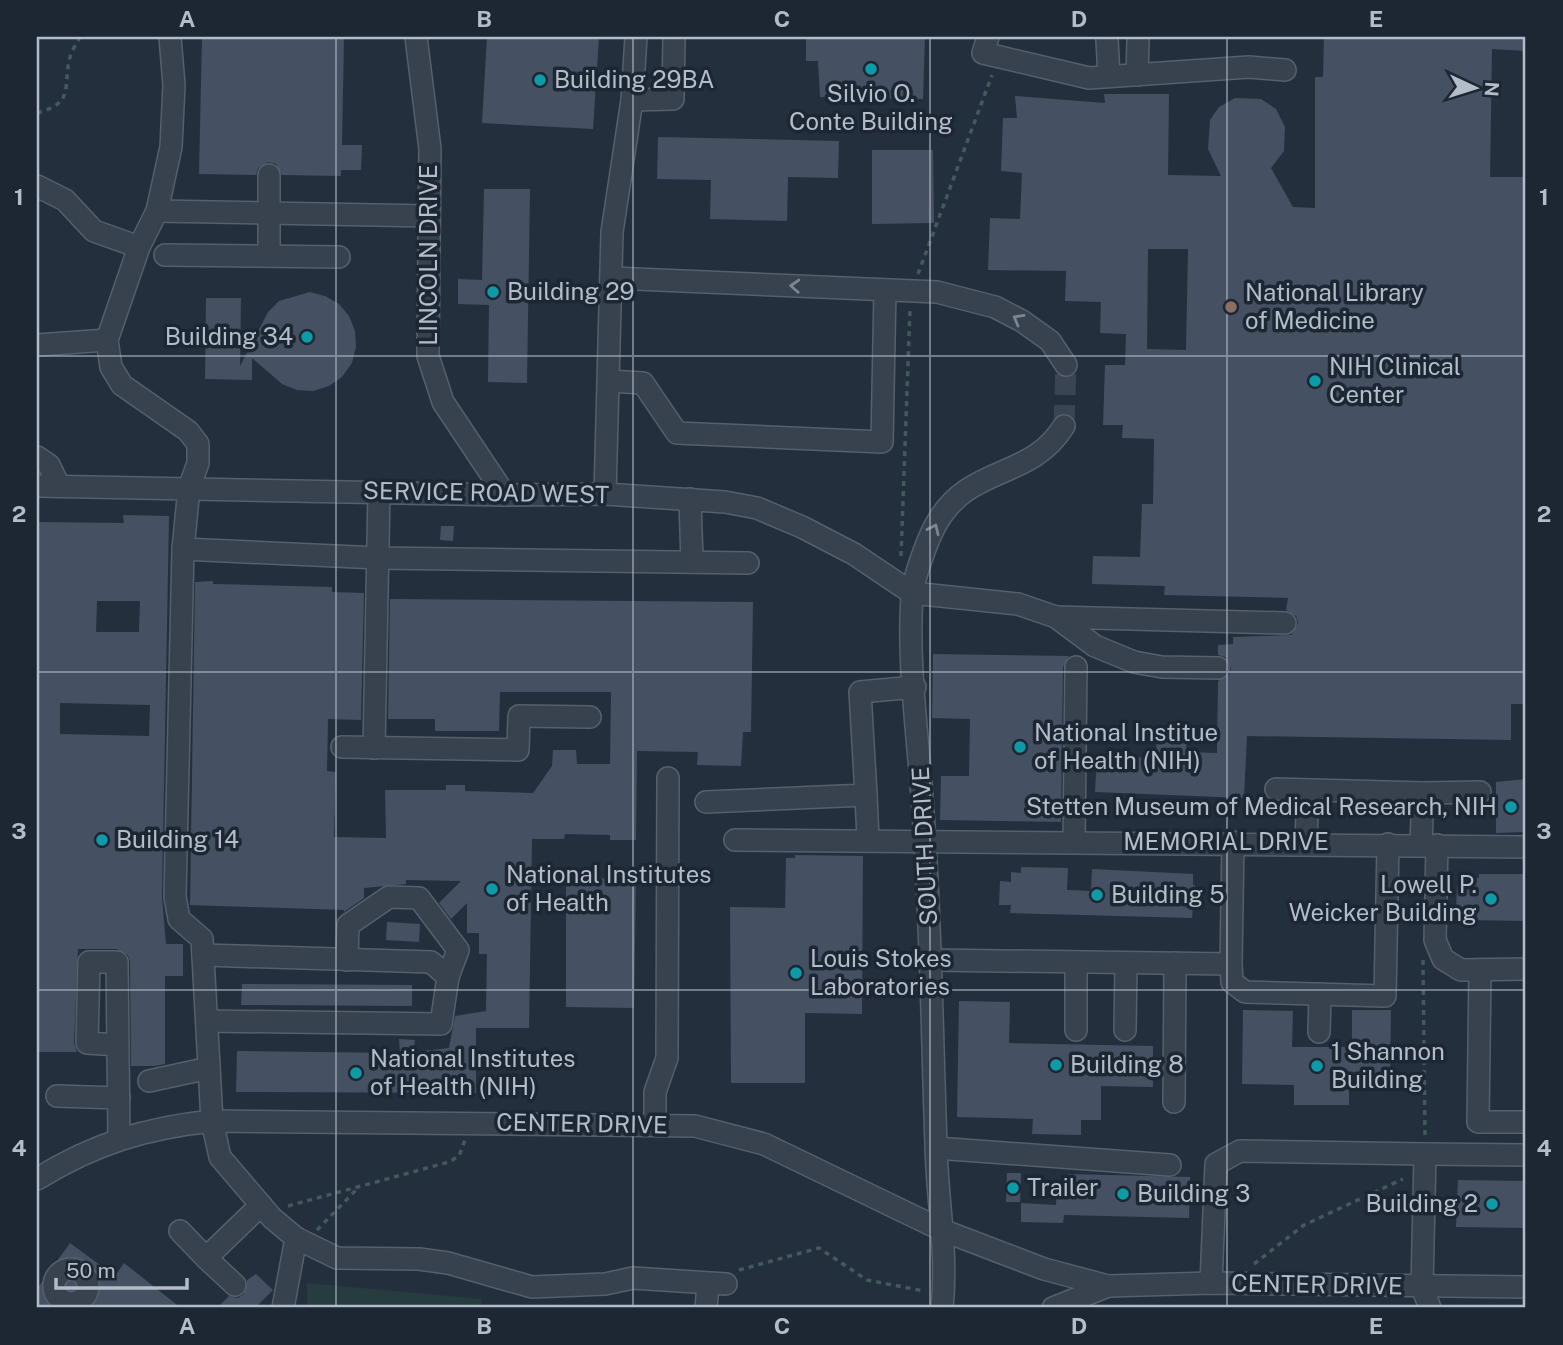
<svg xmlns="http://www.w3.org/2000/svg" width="1563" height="1345" font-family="'Public Sans',sans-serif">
  <rect width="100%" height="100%" fill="#242f3e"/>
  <path fill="#263c3f" d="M307,1283L482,1299L481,1308H307Z"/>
  <g fill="#455162" fill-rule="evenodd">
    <path d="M202,37H344L342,145H362L361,170H341V176L282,175L276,164L268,162L258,168L256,175L199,174Z"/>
    <path d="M487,37H599L593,129L482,123Z"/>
    <path d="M806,37H925L923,99L820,97L818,61H806Z"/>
    <path d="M1324,37H1526V51L1492,49L1490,177H1526V704H1511V740L1247,736L1244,798L1095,792L1097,756L1156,758L1157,733L1187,734L1186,752L1217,753L1218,681L1229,675L1231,668L1225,657L1218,655V645L1233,644V637L1291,635L1298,623L1296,616L1286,610L1288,598L1164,595L1165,586L1092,584L1093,556L1140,557L1142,504H1153L1154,439L1122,438L1123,425H1103L1105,365H1125L1126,334L1100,333L1101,302L1065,301L1066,271L988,270L990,218L1020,219L1022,173L1001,171L1003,118H1017L1015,96L1105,103L1104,94H1169L1168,175L1221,176L1208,149L1210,120L1219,107L1235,98L1261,99L1276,109L1285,127L1284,151L1271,168L1293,207L1315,208V77H1323ZM1148,249H1188L1186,350L1147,349Z"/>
    <path d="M658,137L839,141L838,178L788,177L787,221L710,219L711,180L657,179Z"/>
    <path d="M872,150H933L934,223L872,224Z"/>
    <path d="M484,189H530L527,383L488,382L489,305L458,304V279L482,280Z"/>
    <path d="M310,292L325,296L339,304L349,316L355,331L356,347L352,363L342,377L329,386L313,391L297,390L282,384L252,358V380L205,379L206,298H241L240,366L268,312L279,301Z"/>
    <path d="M123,515L169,516L162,897L166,944H183V976H165V1064L155,1066H131L130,962L128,955L117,949H78L74,1043L77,1052H37V522L124,523ZM97,601H140L139,632H96ZM60,703L150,705L149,736L60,734Z"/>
    <path d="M441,526H454L453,541L440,540Z"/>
    <path d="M213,581V584L332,587V592L364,593L361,720L328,719L327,771L336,772L334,837L386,838L385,790H446V785H465V791L533,793L552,766L553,750H576L577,764H610L611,692H500L499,731H435V719H388L390,599L753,602L751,732H743L741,766L697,765L698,752L637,751L636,840H610V835L565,834L564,839H532L529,1028H476V1093L236,1092L237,1051L400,1053L399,1039L415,1040L413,1052L449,1048L455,1016L486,1011L487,954H479V933H467V903L451,919L439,903L461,881L406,880V884L364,888V898L344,912V910L190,905L195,582Z"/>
    <path d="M933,654L1069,656L1063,667L1061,822L940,820L941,776H969L970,719L932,718Z"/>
    <path d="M1526,779V832L1496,833V782Z"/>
    <path d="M795,855L863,856L862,1014L805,1013V1083H731L730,907L785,908L786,858H795Z"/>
    <path d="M1021,867L1068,868L1067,890L1091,891L1092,869L1193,874V885H1195L1192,918L1010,913L1011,905H999L1000,881L1011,882V872L1021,873Z"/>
    <path d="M1479,874H1526V921L1467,920L1468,911L1456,910L1457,886L1468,887L1469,878H1479Z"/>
    <path d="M566,878L636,879L634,1008L566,1007Z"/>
    <path d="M387,922L420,924L419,942L386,940Z"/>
    <path d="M242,984L412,985V1006L241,1005Z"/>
    <path d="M959,1001L1010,1002L1009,1043L1153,1046V1087L1101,1086V1120H1081V1135L1032,1134L1033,1119L957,1117Z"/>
    <path d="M1243,1010L1293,1011L1292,1047H1352V1010H1391L1390,1085H1349V1105H1294V1085L1242,1084Z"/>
    <path d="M1007,1173H1021L1020,1202H1006Z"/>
    <path d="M1068,1174L1190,1177L1189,1218L1064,1215L1063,1223L1021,1222V1203L1056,1205L1057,1184H1067Z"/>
    <path d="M1458,1180L1526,1181V1228L1456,1227Z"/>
    <path d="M70,1243L115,1276L124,1263L181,1308H37V1289Z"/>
    <path d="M256,1274L273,1290L255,1308H217L229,1296L238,1298L244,1294L247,1280Z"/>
  </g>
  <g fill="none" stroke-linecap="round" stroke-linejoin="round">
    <path stroke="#3a4453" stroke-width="21" stroke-dasharray="21 10" stroke-linecap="butt" d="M1064,426L1066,365"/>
    <g stroke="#565f6c" stroke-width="24">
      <g id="minor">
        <path d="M170,37L174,85L171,147L157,211L139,247L107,340L111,367L122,385L188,431L198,444V463L189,488L183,549L175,897L179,919L202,939L212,1121L220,1157L272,1218L296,1238L337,1258L419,1259L448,1263L532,1287L605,1284L633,1278L726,1284"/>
        <path d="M416,37L430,149L428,356L443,402L505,495"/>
        <path d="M988,37L983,53L1089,78L1249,67L1285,70"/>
        <path d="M1107,40L1109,76"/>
        <path d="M1137,75L1138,41"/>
        <path d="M632,100L673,99L674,37"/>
        <path d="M37,186L65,200L94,231L139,247"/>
        <path d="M157,211L429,216"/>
        <path d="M165,255L339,257"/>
        <path d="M269,256V175"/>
        <path d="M612,278L937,292L995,307L1022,321L1050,341L1066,365"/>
        <path d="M37,345L107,340"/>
        <path d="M609,381L643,383L677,433L882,442L885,290"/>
        <path d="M37,457L49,465L59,486"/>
        <path d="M37,486L505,495L605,494L725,502L757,508L802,527L854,554L912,593L1018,604L1056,617L1095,646L1134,662L1162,667L1218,668"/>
        <path d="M605,494L612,232L632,100L636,37"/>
        <path d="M690,499L692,562"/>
        <path d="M183,549L378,558L748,563"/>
        <path d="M1056,617L1285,623"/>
        <path d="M342,747L518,750L519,716L590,717"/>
        <path d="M374,748L379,492"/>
        <path d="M1276,789L1423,793"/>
        <path d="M866,795L868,839"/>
        <path d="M706,802L866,795L860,692L915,687"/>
        <path d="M735,840L1526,847"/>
        <path d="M1074,841L1076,667"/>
        <path d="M1306,843L1308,790"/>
        <path d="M1421,844L1423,793L1480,792"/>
        <path d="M1437,845L1435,940L1443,959L1461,970L1526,969"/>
        <path d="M203,955L431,962L448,977L441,1024L207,1021"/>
        <path d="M347,960L348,925L389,897L419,898L458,950L448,977"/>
        <path d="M932,960L1231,964L1233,842"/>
        <path d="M1231,964L1232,982L1245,992L1385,996L1388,844"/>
        <path d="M1480,970L1478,1122H1526"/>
        <path d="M1076,1030V962"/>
        <path d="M1125,1030L1126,963"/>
        <path d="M1319,1032L1320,994"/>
        <path d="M118,1045L87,1043L89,962H117L119,1138"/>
        <path d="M149,1081L209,1068"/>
        <path d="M57,1096L119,1098"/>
        <path d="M1174,1102L1175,963"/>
        <path d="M655,1124V1092L667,1058L668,778"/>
        <path d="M936,1148L1170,1165"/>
        <path d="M1425,1154L1526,1155"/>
        <path d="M37,1179C94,1144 145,1128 212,1121L695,1126L764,1144L942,1230L1044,1269L1108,1286L1211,1283L1526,1287"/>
        <path d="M180,1231L206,1258L261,1205"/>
        <path d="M206,1258L235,1285"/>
        <circle cx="71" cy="1286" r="17"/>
        <path d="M1211,1283L1216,1164L1240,1151L1425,1154L1422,1287L1430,1308"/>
        <path d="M283,1308L296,1238"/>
        <path d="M706,1308L708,1285"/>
        <path d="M942,1308C948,1253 937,1200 936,1145C932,1034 931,923 923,812C919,743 907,665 912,596C913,579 927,541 935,526C969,463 1029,482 1064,426"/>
        <path d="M1053,1308L1108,1286"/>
      </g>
    </g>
    <g stroke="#44595c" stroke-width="3.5" stroke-dasharray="5 5" stroke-linecap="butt">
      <path d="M37,113C76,102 62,88 70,57C72,50 77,43 80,37"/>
      <path d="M918,274L992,75"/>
      <path d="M901,556L910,309"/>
      <path d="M1423,960L1425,1135"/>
      <path d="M288,1206L449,1162L459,1156L465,1140"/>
      <path d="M317,1230L358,1188"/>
      <path d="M1254,1264L1304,1225L1403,1179"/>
      <path d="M739,1270L819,1248L867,1280L924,1291"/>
    </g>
    <use href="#minor" stroke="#38414e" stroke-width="21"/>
  </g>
  <defs><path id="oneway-chevron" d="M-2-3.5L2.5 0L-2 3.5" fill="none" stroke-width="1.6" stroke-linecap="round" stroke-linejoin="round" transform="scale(1.75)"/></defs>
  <g stroke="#7c8592">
    <use href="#oneway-chevron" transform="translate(795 286) rotate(-177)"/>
    <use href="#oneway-chevron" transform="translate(1018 319) rotate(-150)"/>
    <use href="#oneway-chevron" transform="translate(934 529) rotate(-65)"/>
  </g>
  <path fill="none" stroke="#b4bcc9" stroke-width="2" stroke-opacity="0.55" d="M336,37V1308M633,37V1308M930,37V1308M1227,37V1308M37,356H1526M37,672H1526M37,990H1526"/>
  <g fill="#0f9aa8" stroke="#1d2633" stroke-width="2.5">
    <circle cx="871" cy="69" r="7"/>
    <circle cx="540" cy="80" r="7"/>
    <circle cx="493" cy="292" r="7"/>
    <circle cx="307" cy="337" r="7"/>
    <circle cx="1315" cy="381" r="7"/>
    <circle cx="1020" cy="747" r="7"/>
    <circle cx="1511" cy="807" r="7"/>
    <circle cx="102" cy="840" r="7"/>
    <circle cx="492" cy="889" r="7"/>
    <circle cx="1097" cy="895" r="7"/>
    <circle cx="1491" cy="899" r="7"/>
    <circle cx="796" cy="973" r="7"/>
    <circle cx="1056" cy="1065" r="7"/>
    <circle cx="1317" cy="1066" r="7"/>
    <circle cx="356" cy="1073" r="7"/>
    <circle cx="1013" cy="1188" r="7"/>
    <circle cx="1123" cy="1194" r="7"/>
    <circle cx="1492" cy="1204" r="7"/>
  </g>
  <circle fill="#8d6e63" stroke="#1d2633" stroke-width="2.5" cx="1231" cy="307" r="7"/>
  <g text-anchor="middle" stroke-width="7" stroke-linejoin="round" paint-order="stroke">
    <g font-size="24" fill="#b4bcc9" stroke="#1d2633" text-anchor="start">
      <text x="554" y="88">Building 29BA</text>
      <text x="871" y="102" text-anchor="middle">Silvio O.<tspan x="871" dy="28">Conte Building</tspan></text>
      <text x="507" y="300">Building 29</text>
      <text x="1245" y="301">National Library<tspan x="1245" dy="28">of Medicine</tspan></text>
      <text x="293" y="345" text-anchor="end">Building 34</text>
      <text x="1329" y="375">NIH Clinical<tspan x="1329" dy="28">Center</tspan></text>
      <text x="1034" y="741">National Institue<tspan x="1034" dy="28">of Health (NIH)</tspan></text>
      <text x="1497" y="815" text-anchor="end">Stetten Museum of Medical Research, NIH</text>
      <text x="116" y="848">Building 14</text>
      <text x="506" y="883">National Institutes<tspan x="506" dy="28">of Health</tspan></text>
      <text x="1477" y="893" text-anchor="end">Lowell P.<tspan x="1477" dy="28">Weicker Building</tspan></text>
      <text x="1111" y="903">Building 5</text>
      <text x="810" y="967">Louis Stokes<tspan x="810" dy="28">Laboratories</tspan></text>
      <text x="1331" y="1060">1 Shannon<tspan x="1331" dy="28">Building</tspan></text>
      <text x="370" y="1067">National Institutes<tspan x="370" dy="28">of Health (NIH)</tspan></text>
      <text x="1070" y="1073">Building 8</text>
      <text x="1027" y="1196">Trailer</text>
      <text x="1137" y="1202">Building 3</text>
      <text x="1478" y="1212" text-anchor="end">Building 2</text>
    </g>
    <g font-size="24" fill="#b4bcc9" stroke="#1d2633">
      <text transform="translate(429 255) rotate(-90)" y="8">LINCOLN DRIVE</text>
      <text transform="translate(486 493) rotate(1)" y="8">SERVICE ROAD WEST</text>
      <text x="1226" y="850">MEMORIAL DRIVE</text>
      <text transform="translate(925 846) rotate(-93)" y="8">SOUTH DRIVE</text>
      <text transform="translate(582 1124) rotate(1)" y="8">CENTER DRIVE</text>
      <text transform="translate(1317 1285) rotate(1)" y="8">CENTER DRIVE</text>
    </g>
  </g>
  <rect width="1563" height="1345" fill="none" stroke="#1d2633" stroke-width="77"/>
  <g transform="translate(1475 88) rotate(94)" stroke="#1d2633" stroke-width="5" paint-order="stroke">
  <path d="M0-5L12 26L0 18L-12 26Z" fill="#b4bcc9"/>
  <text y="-10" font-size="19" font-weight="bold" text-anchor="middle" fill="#b4bcc9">N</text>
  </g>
  <path d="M56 1278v10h131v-10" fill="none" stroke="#b4bcc9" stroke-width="3.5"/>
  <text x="66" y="1278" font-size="21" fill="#b4bcc9" stroke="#1d2633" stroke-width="5" paint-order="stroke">50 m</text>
  <rect x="38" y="38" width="1486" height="1268" fill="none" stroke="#b4bcc9" stroke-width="2.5"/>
  <g font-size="23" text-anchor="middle" font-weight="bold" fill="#b4bcc9">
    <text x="187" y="27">A</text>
    <text x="484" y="27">B</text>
    <text x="782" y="27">C</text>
    <text x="1079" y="27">D</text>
    <text x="1376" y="27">E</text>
    <text x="19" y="205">1</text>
    <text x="1544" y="205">1</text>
    <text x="19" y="522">2</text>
    <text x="1544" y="522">2</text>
    <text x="19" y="839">3</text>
    <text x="1544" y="839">3</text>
    <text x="19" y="1156">4</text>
    <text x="1544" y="1156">4</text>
    <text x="187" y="1334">A</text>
    <text x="484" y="1334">B</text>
    <text x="782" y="1334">C</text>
    <text x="1079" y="1334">D</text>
    <text x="1376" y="1334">E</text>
  </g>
</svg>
